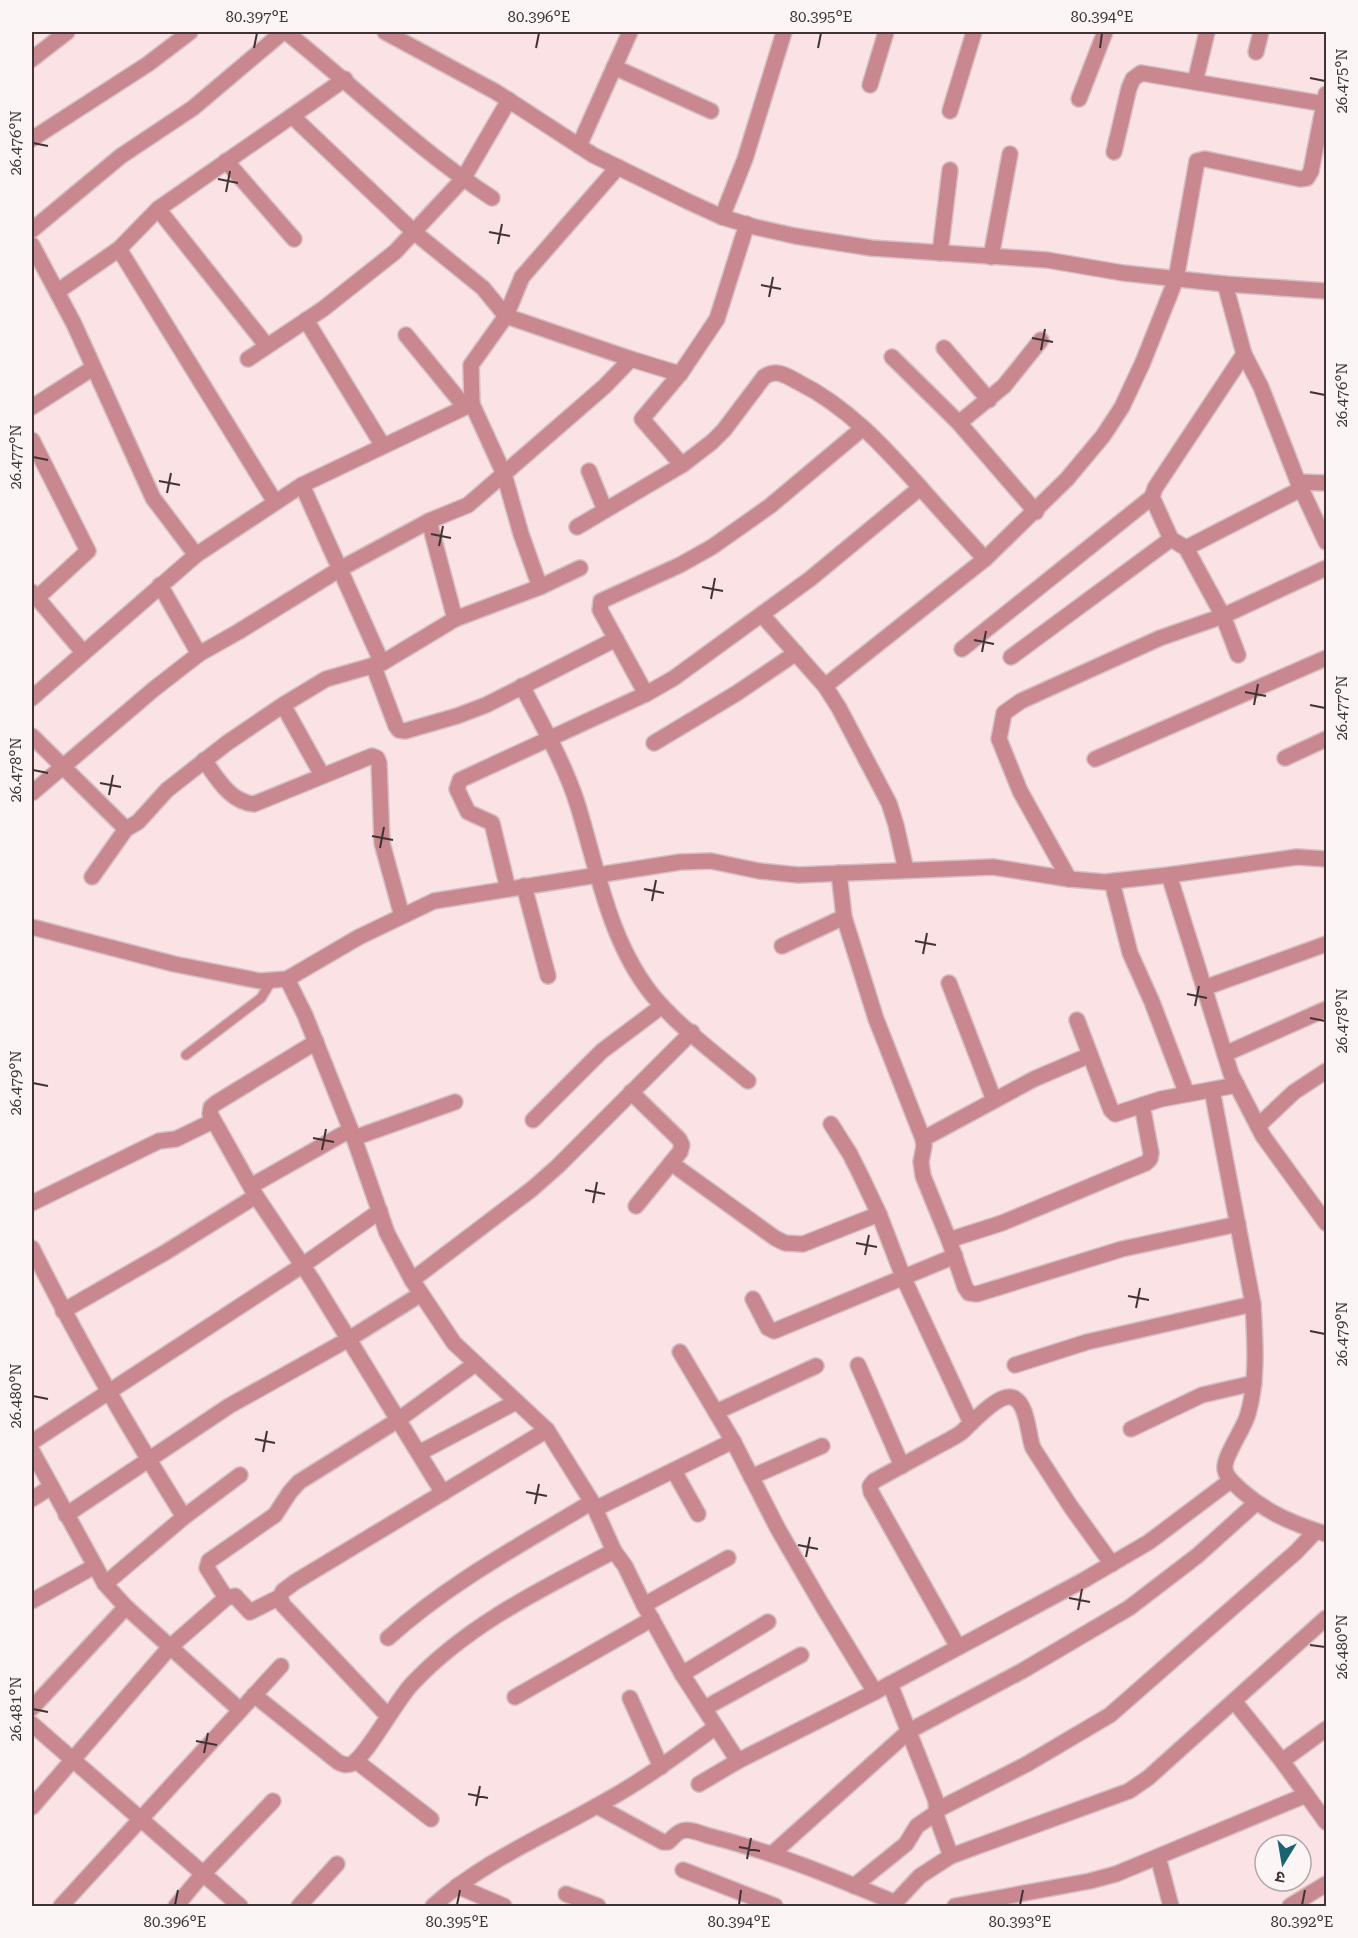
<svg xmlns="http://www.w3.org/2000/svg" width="1358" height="1938" font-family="'Roboto Serif','Noto Sans Devanagari',serif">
  <rect width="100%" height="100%" fill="#fbe2e5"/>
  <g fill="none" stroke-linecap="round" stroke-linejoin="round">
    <g stroke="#d5bfc2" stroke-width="12">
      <path id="service" d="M186,1055L261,998L272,980"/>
    </g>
    <g stroke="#d5bfc2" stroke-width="18">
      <g id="minor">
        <path d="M286,32C355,87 418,150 492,198"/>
        <path d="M1256,52L1261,32"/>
        <path d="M32,59L67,32"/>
        <path d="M614,67L711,111"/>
        <path d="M1195,82L1207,32"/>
        <path d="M870,85L886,32"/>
        <path d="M1079,99L1105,32"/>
        <path d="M950,111L974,32"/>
        <path d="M292,116L414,232L483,288L506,316L631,359L680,374"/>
        <path d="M32,139L148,64L190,32"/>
        <path d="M579,146L630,32"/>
        <path d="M1114,152L1129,88L1133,79L1141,73L1325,104"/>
        <path d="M226,161L294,239"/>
        <path d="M158,209L267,346"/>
        <path d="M722,217L745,159L784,32"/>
        <path d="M32,230L121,156L193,108L283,32"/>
        <path d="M32,245L74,324L153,498L196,555L302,485"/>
        <path d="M119,249L275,502"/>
        <path d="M940,253L950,170"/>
        <path d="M991,257L1010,154"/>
        <path d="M1225,284L1244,354L1261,387L1298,482L1326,542"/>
        <path d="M58,291L119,249L158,209L345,79"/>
        <path d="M306,320L383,446"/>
        <path d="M406,335L465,407"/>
        <path d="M944,348L989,400"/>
        <path d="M892,357L959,423L1036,512"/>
        <path d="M248,359L323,309L395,252L463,179L509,100"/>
        <path d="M472,404L504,474L521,534L540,587"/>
        <path d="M32,407L93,368"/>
        <path d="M959,423L1004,386L1041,340"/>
        <path d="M32,440L88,551L37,598"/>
        <path d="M682,465L642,419L680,374L717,319L747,224"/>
        <path d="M589,471L605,510"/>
        <path d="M1298,482L1326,483"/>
        <path d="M429,521L455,619"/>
        <path d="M577,527L682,465L712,442L724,430L764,377C776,368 787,376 798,382C848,407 883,446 920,487C941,511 963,535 985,559"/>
        <path d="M1186,548L1301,489"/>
        <path d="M160,585L199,654"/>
        <path d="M32,592L83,652"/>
        <path d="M762,615L825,686L839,708L889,803L896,825L906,870"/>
        <path d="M962,649L1152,497"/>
        <path d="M1238,655L1223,616L1186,548L1171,539L1152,497L1155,488L1244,354"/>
        <path d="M1011,657L1171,539"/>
        <path d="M382,663L302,485L472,404L471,365L506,316L522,277L618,167"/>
        <path d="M373,665L396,726L399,730L405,731L457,716L486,705L616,639"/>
        <path d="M522,686C542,725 565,764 578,806C597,868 609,939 650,992C674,1023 717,1055 748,1081"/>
        <path d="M825,686L985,559L1067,479L1103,436L1122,407L1143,362L1176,279L1197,161L1205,159L1300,179L1307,178L1311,171L1326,94"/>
        <path d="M646,694L600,610L601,601L680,565L712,547L770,506L863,428"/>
        <path d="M32,698L196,555"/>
        <path d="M283,705L322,775"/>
        <path d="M32,736L126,829"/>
        <path d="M654,743L737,693L796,653"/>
        <path d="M1285,758L1326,739"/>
        <path d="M1095,759L1326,658"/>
        <path d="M204,760C217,778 230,802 254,804L362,760L372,756L377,758L379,763L382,843L402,916"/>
        <path d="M32,793L154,689L199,654L238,632L340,569L429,521L468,505L605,386L631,359"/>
        <path d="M839,873L844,917L876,1019L923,1139L924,1146L921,1162L923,1176L949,1240L965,1287L969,1293L977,1294L1122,1249L1238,1224"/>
        <path d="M1169,875L1231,1074L1263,1136L1326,1223"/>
        <path d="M92,877L126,829L138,822L167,790L227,743L283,705L326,679L382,663L455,619L540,587L580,568"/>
        <path d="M1069,879L1020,791L999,739L1004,713L1021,701L1160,638L1223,616L1326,568"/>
        <path d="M1112,882L1130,953L1152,1002L1187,1094"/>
        <path d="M524,886L548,976"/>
        <path d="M508,889L492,823L468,812L457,789L460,780L646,694L674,678L810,579L920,488"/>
        <path d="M32,927L174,964L260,981L287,979L359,937L434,901L680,862L711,861L759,871L798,875L993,867L1069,879L1105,882L1169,875L1297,857L1326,859"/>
        <path d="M782,946L844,917"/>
        <path d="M287,979L305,1015L354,1138L387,1233L412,1280L454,1343L547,1430L592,1502L614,1551L625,1566L644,1605L682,1674L738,1761"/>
        <path d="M949,983L994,1100"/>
        <path d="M1204,988L1326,944"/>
        <path d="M1077,1020L1111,1110L1115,1114L1161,1099L1237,1085"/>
        <path d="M316,1042L216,1103L211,1107L210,1114L256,1196L313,1281L443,1493"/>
        <path d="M1225,1054L1326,1009"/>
        <path d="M1212,1090L1253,1304C1255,1340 1258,1379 1248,1414C1244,1429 1223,1457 1225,1469C1226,1478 1235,1484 1241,1490C1267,1513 1294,1524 1326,1534"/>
        <path d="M631,1092L679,1139L682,1145L680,1152L636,1206"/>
        <path d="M533,1120L602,1051L662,1006"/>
        <path d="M831,1124L850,1154L862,1178L879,1214L904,1279L971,1423"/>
        <path d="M1258,1126L1294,1092L1326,1071"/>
        <path d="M354,1138L455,1102"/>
        <path d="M923,1139L1034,1079L1090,1055"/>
        <path d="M671,1163L775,1238L785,1243L803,1244L879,1214"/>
        <path d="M251,1186L350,1130"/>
        <path d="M32,1203L159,1141L176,1139L213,1121"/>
        <path d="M949,1240L1002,1223L1146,1163L1150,1159L1151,1153L1142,1105"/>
        <path d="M32,1248C78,1341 129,1429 184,1517"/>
        <path d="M412,1280L532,1189L558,1166L692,1032"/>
        <path d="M753,1299L768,1328L774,1331L955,1256"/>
        <path d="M63,1311L166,1252L256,1196"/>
        <path d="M680,1352L733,1441L778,1529L822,1605L875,1692"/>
        <path d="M858,1365L902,1466"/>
        <path d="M1015,1365L1087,1342L1253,1304"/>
        <path d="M716,1412L816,1366"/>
        <path d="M1131,1429L1202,1395L1254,1383"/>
        <path d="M32,1442L303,1265L380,1211"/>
        <path d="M32,1451L105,1584L126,1607L240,1710"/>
        <path d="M419,1453L516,1402"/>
        <path d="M674,1471L698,1514"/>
        <path d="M751,1477L822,1446"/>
        <path d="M32,1499L51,1487"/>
        <path d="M595,1509L733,1441"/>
        <path d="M66,1515L229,1406L349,1339L421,1294"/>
        <path d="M105,1584L184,1517L240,1475"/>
        <path d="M226,1598L207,1568L209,1561L275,1515L290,1492L299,1482L398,1420L475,1364"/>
        <path d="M32,1601L95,1566"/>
        <path d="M644,1605L728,1558"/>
        <path d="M388,1638C449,1583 522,1544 592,1502"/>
        <path d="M958,1647L871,1492L870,1486L874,1481C894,1470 914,1459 934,1448C943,1443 954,1438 962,1432C972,1423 1000,1391 1014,1398C1028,1405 1028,1436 1033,1448L1071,1507L1112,1564"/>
        <path d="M682,1674L768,1622"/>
        <path d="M890,1684L936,1801L937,1818L951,1856"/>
        <path d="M254,1695L338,1762C342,1764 346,1766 351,1764C365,1759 397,1699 412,1684C468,1624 542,1589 614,1551"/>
        <path d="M515,1697L652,1619"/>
        <path d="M630,1698L661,1767"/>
        <path d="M1234,1701L1282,1761L1326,1822"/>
        <path d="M32,1708L126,1607"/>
        <path d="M705,1708L801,1655"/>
        <path d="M388,1716L283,1605L280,1597L283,1591L295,1582L547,1430"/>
        <path d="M32,1724L240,1906"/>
        <path d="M356,1761L431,1819"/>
        <path d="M1282,1761L1326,1729"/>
        <path d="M699,1784L738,1761L875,1692L1084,1580L1149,1542L1230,1481"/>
        <path d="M597,1806L663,1842H668C672,1839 677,1832 682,1831C689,1828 702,1834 709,1836C774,1852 834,1877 896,1903"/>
        <path d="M32,1807L170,1647L226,1598L235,1596L250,1612L280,1597"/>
        <path d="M937,1810L1027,1764L1110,1715L1296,1552L1316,1531"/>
        <path d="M772,1854L909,1731L1022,1671L1129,1608L1197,1556L1256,1503"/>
        <path d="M1158,1857L1171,1906"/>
        <path d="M683,1870L775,1906"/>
        <path d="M457,1886L504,1906"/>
        <path d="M854,1886L906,1844L917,1826L936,1813"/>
        <path d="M566,1894L598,1906"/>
        <path d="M61,1906L281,1666"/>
        <path d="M176,1906L202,1875L273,1801"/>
        <path d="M299,1906L337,1864"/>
        <path d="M433,1906C486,1859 549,1834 609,1799C647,1778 681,1752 716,1727"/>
        <path d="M892,1906L920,1876L951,1856L1129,1791L1148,1778L1326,1618"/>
        <path d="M955,1906L1090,1881L1116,1874L1306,1795"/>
        <path d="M1290,1906L1326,1884"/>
      </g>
    </g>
    <g stroke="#d5bfc2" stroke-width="18">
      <path id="tertiary" d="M385,32L496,92L593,155L689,202L722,217L755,227L795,236L871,248L1047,260L1123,273L1225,284L1326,291"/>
    </g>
    <use href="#service" stroke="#c98790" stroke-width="9"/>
    <use href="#minor" stroke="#c98790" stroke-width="15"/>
    <use href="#tertiary" stroke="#c98790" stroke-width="15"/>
  </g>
  <path fill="none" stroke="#3f3335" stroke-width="2" d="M254,48L257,33M536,48L539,33M818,48L821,33M1100,48L1102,33M1310,78L1325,81M33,143L48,146M218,179L238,183M226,192L230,171M489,232L510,236M498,244L502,224M761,285L781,289M769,297L773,277M1032,338L1053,342M1041,350L1045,329M1310,392L1325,395M33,457L48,460M159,481L180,485M167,493L171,473M431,534L451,538M439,546L443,526M702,587L723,591M711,599L715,578M974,640L994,644M982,652L986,631M1245,692L1266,696M1254,705L1258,684M1310,705L1325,708M33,770L48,773M100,783L121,787M109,795L113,775M372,836L393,840M380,848L384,827M644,889L664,893M652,901L656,880M915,941L936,945M923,954L927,933M1187,994L1207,998M1195,1006L1199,986M1310,1018L1325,1021M33,1083L48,1086M313,1138L334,1142M322,1150L326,1129M585,1190L605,1194M593,1203L597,1182M856,1243L877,1247M865,1255L869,1235M1128,1296L1149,1300M1136,1308L1140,1288M1310,1331L1325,1334M33,1396L48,1399M255,1439L275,1443M263,1452L267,1431M526,1492L547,1496M535,1504L539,1484M798,1545L818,1549M806,1557L810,1537M1069,1598L1090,1602M1078,1610L1082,1589M1310,1645L1325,1647M33,1709L48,1712M196,1741L217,1745M204,1753L208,1733M468,1794L488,1798M476,1806L480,1786M739,1847L760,1851M747,1859L751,1838M175,1905L178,1890M457,1905L460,1890M739,1905L741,1890M1020,1905L1023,1890M1302,1905L1305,1890"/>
  <rect width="1358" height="1938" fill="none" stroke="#fbf5f5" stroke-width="66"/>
  <g transform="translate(1283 1863) rotate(191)"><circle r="28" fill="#fbf5f5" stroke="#b0a7a8" stroke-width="1.5"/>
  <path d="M0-4.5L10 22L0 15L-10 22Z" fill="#1b6372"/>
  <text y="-9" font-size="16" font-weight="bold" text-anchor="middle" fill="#3f3335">उ</text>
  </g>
  <rect x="33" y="33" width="1292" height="1872" fill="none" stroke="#3f3335" stroke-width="2"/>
  <g font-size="15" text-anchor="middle" fill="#3f3335">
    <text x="257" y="22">80.397°E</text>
    <text x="539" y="22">80.396°E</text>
    <text x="821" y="22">80.395°E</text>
    <text x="1102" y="22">80.394°E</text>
    <text transform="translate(1342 81) rotate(-90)" y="5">26.475°N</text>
    <text transform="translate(16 143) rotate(-90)" y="5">26.476°N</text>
    <text transform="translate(1342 395) rotate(-90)" y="5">26.476°N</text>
    <text transform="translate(16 457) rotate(-90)" y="5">26.477°N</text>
    <text transform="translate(1342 708) rotate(-90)" y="5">26.477°N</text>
    <text transform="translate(16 770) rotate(-90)" y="5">26.478°N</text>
    <text transform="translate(1342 1021) rotate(-90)" y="5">26.478°N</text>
    <text transform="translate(16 1083) rotate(-90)" y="5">26.479°N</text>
    <text transform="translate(1342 1334) rotate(-90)" y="5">26.479°N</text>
    <text transform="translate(16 1396) rotate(-90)" y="5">26.480°N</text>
    <text transform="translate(1342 1647) rotate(-90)" y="5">26.480°N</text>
    <text transform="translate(16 1709) rotate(-90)" y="5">26.481°N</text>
    <text x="175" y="1927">80.396°E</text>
    <text x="457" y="1927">80.395°E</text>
    <text x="739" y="1927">80.394°E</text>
    <text x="1020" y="1927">80.393°E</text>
    <text x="1302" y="1927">80.392°E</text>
  </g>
</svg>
